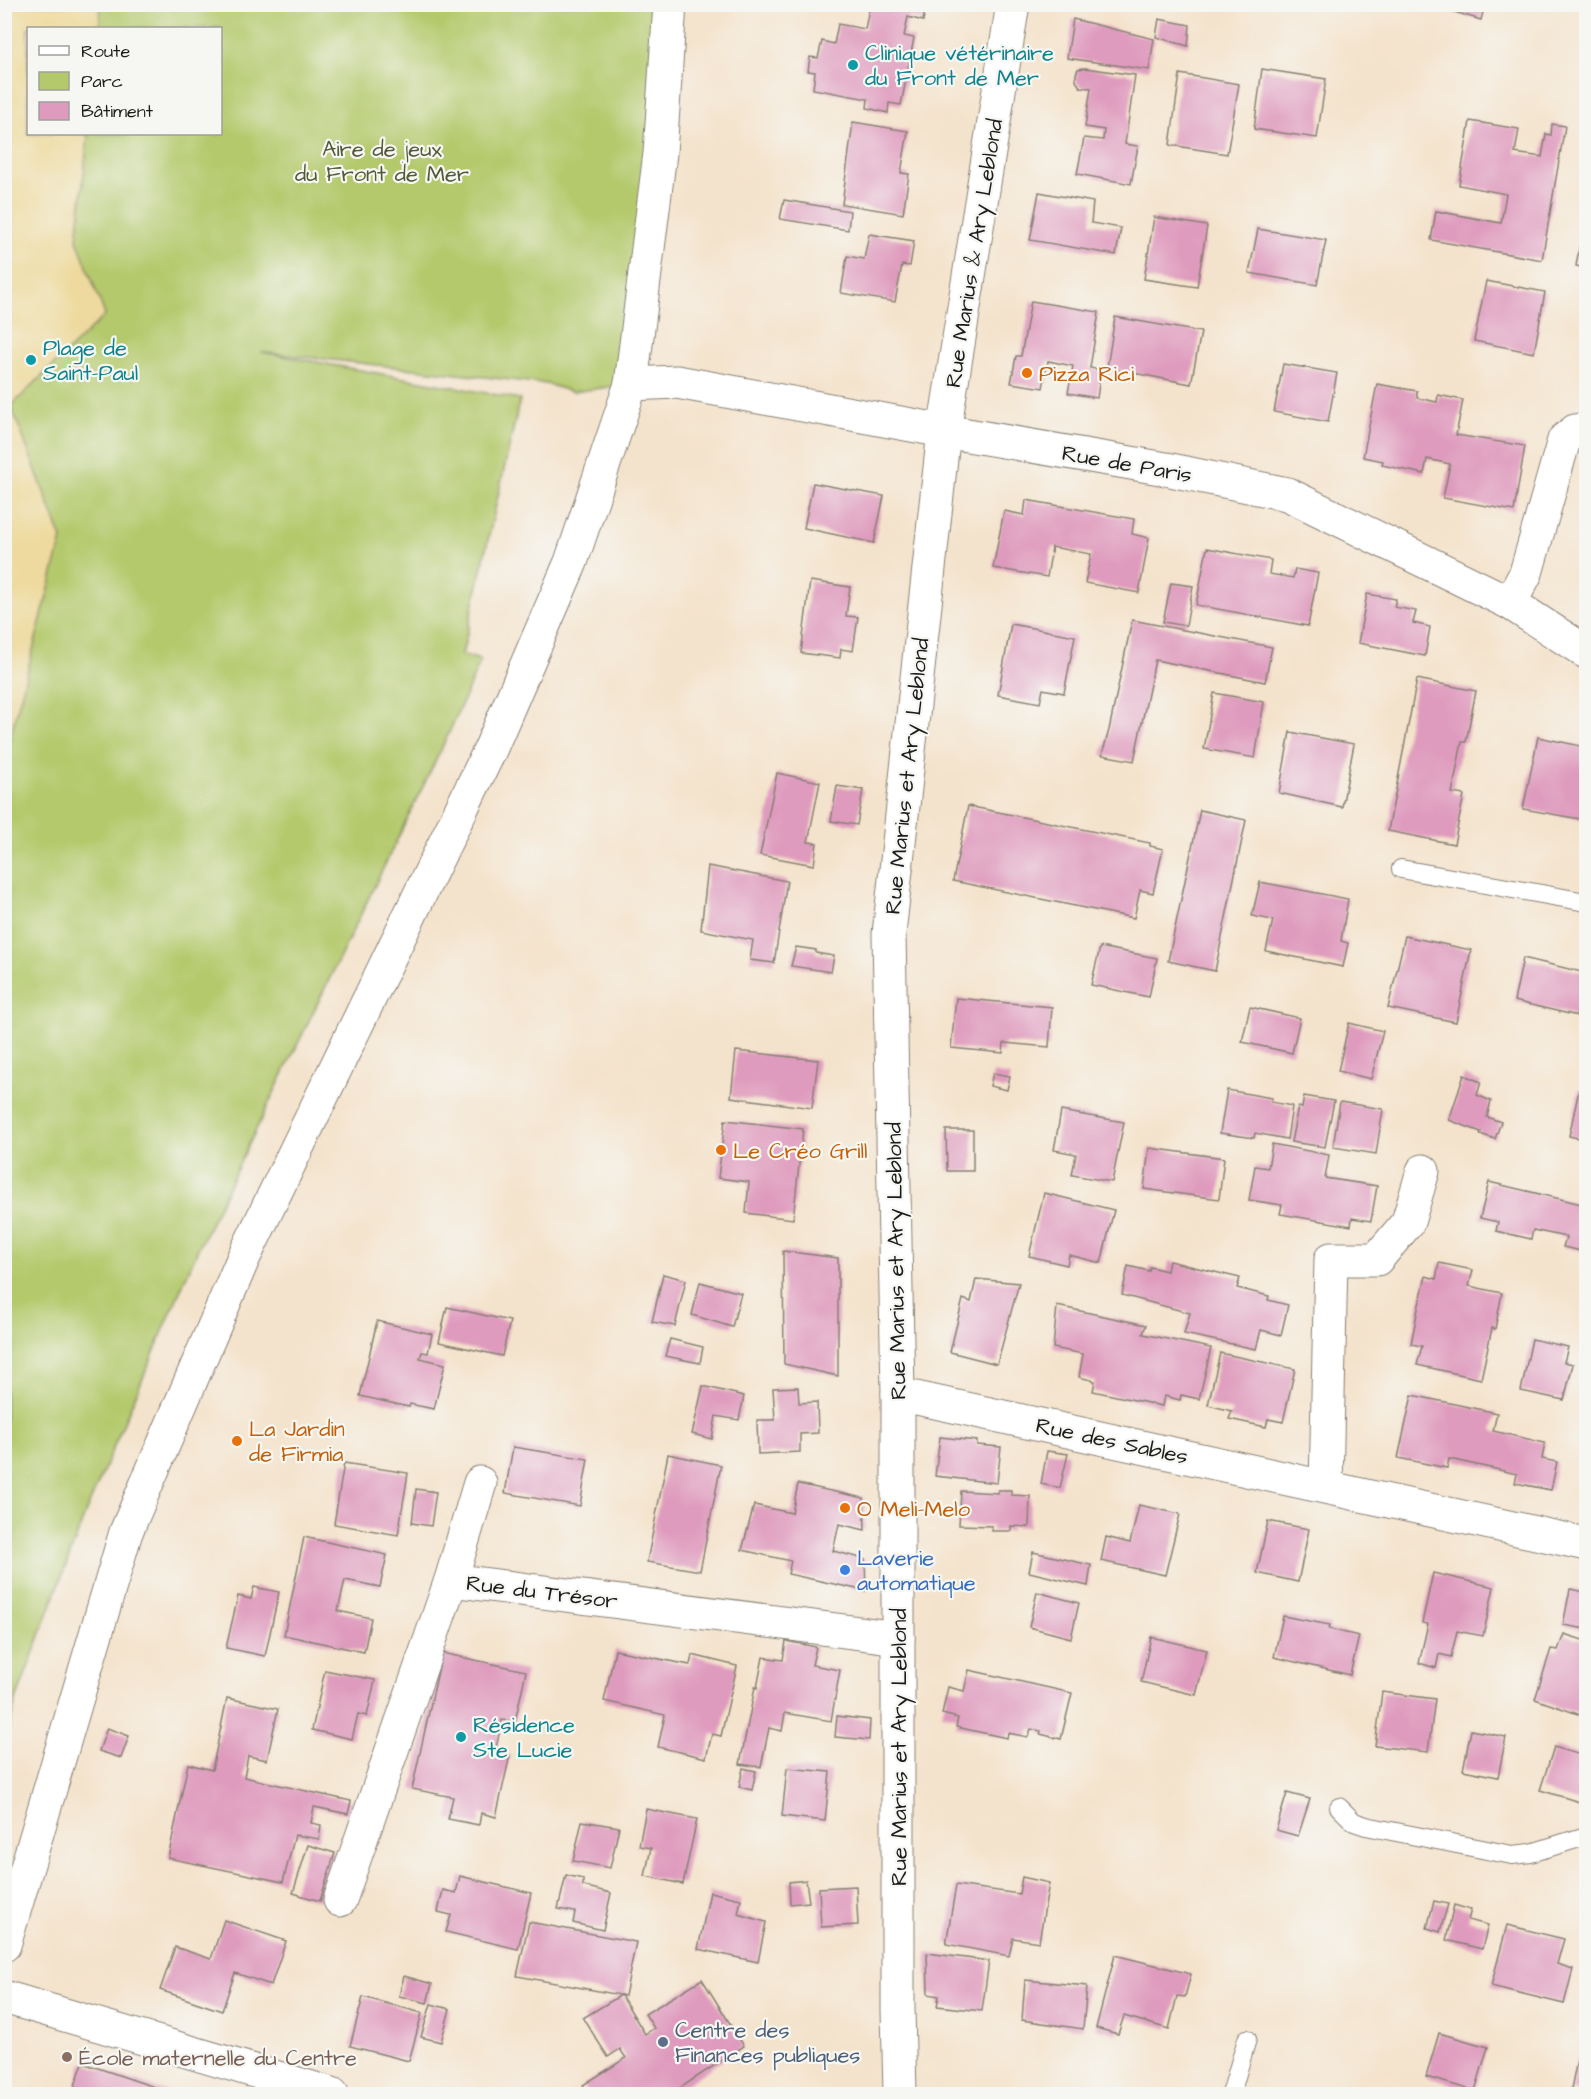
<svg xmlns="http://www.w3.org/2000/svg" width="1591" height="2099" font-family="'Architects Daughter',sans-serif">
  <rect width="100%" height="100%" fill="#f6f6f2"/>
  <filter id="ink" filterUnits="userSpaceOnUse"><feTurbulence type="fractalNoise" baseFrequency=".0167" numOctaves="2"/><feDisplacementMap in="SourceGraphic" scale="12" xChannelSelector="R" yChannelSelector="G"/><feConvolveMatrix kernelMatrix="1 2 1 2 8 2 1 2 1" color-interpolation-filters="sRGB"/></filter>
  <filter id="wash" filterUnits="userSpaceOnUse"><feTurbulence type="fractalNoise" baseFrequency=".008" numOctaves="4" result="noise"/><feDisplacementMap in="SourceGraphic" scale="24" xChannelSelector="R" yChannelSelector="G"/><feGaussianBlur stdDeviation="1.35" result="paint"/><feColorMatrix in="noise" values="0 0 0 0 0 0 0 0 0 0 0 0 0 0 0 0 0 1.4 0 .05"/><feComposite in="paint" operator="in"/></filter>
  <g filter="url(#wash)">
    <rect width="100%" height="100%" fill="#f4e3cc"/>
    <path fill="#b4c96c" stroke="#687244" stroke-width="1.5" d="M101,5H670L631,384L572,392L547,384L261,352L520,399L462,655L481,660L448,735L198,1249L85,1514L15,1703L5,1744V756L62,539L11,406L105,315L77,240L88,134H220V28H99Z"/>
    <path fill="#eeda9e" stroke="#857b5d" stroke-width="1.5" d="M5,4L101,5L99,28H28V134H88L77,240L105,315L11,406L62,539L5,756Z"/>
    <g id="blocks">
      <g fill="#df9bbe">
        <path d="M870,4H926L923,21L908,17L904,36L914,38L901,105L889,103L888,113L867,108L868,99L813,89L815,72L808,71L810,57L818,58L822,41L834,44L838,24L865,29Z"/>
        <path d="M1428,4H1485L1481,20Z"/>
        <path d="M1073,19L1154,39L1149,70L1067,58Z"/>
        <path d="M1159,19L1190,25L1188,46L1156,37Z"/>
        <path d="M1085,68L1135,75L1125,144L1138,146L1131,184L1077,174L1084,138L1103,140L1104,130L1085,127L1091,88L1080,87L1076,81V74L1078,69Z"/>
        <path d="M1262,69L1326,79L1317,138L1254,129Z"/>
        <path d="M1180,74L1239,84L1227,154L1170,145Z"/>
        <path d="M1470,121L1519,129L1515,153L1542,157L1546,134L1551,135L1552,124L1565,126L1542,260L1431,240L1436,211L1501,223L1506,194L1459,185Z"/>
        <path d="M853,122L908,131L901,173L909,174L903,214L842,204Z"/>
        <path d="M1039,192L1093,202L1091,223L1121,228L1116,255L1030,240Z"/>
        <path d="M784,200L850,211L848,230L780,219Z"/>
        <path d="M1154,217L1207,226L1197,287L1144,279Z"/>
        <path d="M1258,229L1326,240L1317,285L1249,273Z"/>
        <path d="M1582,231H1586V268L1576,266Z"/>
        <path d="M869,234L914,241L910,266L902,265L895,302L841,293L847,256L864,259Z"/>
        <path d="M1486,281L1545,292L1534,353L1474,341Z"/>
        <path d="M1031,301L1099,312L1090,368L1101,370L1097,398L1068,393L1073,366L1048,361L1043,388L1011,383L1016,356H1021Z"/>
        <path d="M1115,317L1201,332L1191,384L1107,368Z"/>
        <path d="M1283,364L1337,373L1328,422L1274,412Z"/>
        <path d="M1377,384L1417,391V398L1437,402L1438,395L1463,400L1456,435L1525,446L1514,511L1443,498L1450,464L1427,459L1424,474L1382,465L1383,461L1363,457Z"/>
        <path d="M813,483L884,496L874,543L804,528Z"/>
        <path d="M1026,500L1134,519L1132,534L1149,538L1139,593L1085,583L1091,554L1052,547L1047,577L993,568L1004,511L1024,515Z"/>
        <path d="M1207,548L1271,560L1269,574L1293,578L1295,569L1318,573L1308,626L1196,605Z"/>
        <path d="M810,581L850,587L846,616L858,617L853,651L841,649L840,658L801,653Z"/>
        <path d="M1171,583L1193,586L1186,626L1163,622Z"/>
        <path d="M1367,594L1396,599L1394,607L1416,611L1413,623L1430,627L1425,656L1358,643Z"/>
        <path d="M1132,620L1272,647L1265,682L1155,660L1134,761L1102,755L1109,730Z"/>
        <path d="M1011,624L1075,636L1064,693L1043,689L1040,703L998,695Z"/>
        <path d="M1417,679L1476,691L1466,742H1462L1452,793L1464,795L1454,844L1388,831Z"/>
        <path d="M1214,693L1264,702L1255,758L1204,749Z"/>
        <path d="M1290,732L1354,744L1342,807L1279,793Z"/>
        <path d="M1538,737L1586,747V820L1523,809Z"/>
        <path d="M777,773L820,782L808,842L817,843L814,865L760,855Z"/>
        <path d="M837,786L863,790L857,825L831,821Z"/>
        <path d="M968,806L1150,843V846L1163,849L1153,893L1140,890L1134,918L953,881Z"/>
        <path d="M1200,810L1246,820L1215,971L1168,961Z"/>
        <path d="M708,866L787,881L774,963L750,960L753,940L701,930Z"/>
        <path d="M1260,882L1348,899L1341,941L1348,943L1343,967L1266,951L1273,920L1252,916Z"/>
        <path d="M1405,936L1471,950L1456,1022L1388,1008Z"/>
        <path d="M796,947L816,950V953L834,956L831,972L791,966Z"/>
        <path d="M1100,947L1157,958L1149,997L1091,985Z"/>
        <path d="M1523,958L1586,973L1578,1016L1514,1001Z"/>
        <path d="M956,998L1052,1007L1049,1047L1004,1043L1003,1053L951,1048Z"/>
        <path d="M1250,1007L1300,1018L1292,1053L1242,1042Z"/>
        <path d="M1349,1023L1383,1031L1371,1079L1338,1071Z"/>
        <path d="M736,1051L818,1060L812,1108L731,1097Z"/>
        <path d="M993,1073L1010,1076L1007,1090L990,1086Z"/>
        <path d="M1464,1075L1481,1082L1477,1095L1491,1101L1487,1117L1501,1122L1495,1139L1480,1134L1481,1132L1449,1120Z"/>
        <path d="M1227,1090L1272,1098L1271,1102L1292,1106L1287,1139L1255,1133L1254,1138L1220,1133Z"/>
        <path d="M1579,1090L1586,1091V1140L1569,1136Z"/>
        <path d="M1304,1096L1334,1101L1325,1147L1291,1142L1298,1107L1302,1108Z"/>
        <path d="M1340,1102L1383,1109L1376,1154L1333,1147Z"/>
        <path d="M1061,1111L1124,1122L1112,1182L1072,1175L1076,1154L1054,1150Z"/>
        <path d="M725,1120L803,1129L793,1219L746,1213L749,1182L718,1178Z"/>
        <path d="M946,1130H973V1171H947Z"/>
        <path d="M1272,1144L1329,1155L1325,1178L1377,1186L1371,1221L1352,1218L1351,1226L1280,1214L1282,1205L1249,1200L1255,1166L1268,1168Z"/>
        <path d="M1149,1148L1224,1158L1219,1199L1144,1189Z"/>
        <path d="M1489,1182L1586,1205V1252L1563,1247L1566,1237L1533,1230L1531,1239L1496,1231L1498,1222L1480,1218Z"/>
        <path d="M1044,1193L1114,1210L1101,1263L1069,1255L1067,1265L1029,1256Z"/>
        <path d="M783,1251L838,1258V1376L784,1364Z"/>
        <path d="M1169,1261L1240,1278L1237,1288L1269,1296L1268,1300L1288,1305L1281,1335L1261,1330L1256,1349L1184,1334L1190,1313L1122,1295L1128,1266L1149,1271L1150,1267L1167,1271Z"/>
        <path d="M1439,1263L1473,1270L1469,1286L1502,1293L1495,1329L1492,1328L1481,1379L1417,1365L1422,1346L1411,1344L1417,1313L1426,1276L1436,1279Z"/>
        <path d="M663,1274L686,1280L675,1326L652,1322Z"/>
        <path d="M976,1279L1019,1283L997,1364L950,1352L963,1299L971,1302Z"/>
        <path d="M700,1282L741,1293L732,1327L692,1315Z"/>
        <path d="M1057,1306L1146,1325L1143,1334L1211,1348L1199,1399L1181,1395L1180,1400L1164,1396L1162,1406L1093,1391L1095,1381L1079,1377L1083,1354L1053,1348Z"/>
        <path d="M447,1307L510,1321L502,1356L439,1342Z"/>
        <path d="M377,1321L432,1334L428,1353L422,1352L420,1358L445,1364L434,1409L410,1404L409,1407L360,1396Z"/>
        <path d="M670,1339L703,1347L700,1363L665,1356Z"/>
        <path d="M1532,1339L1568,1347L1564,1362L1573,1364L1564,1400L1521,1391Z"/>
        <path d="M1220,1353L1295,1369L1283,1422L1268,1419L1266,1427L1229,1419L1232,1411L1208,1405Z"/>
        <path d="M703,1386L744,1396L739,1420L716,1416L712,1439L692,1434Z"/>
        <path d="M798,1387L799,1403L817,1402L818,1433L800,1434V1452L758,1454L757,1420H775L773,1388Z"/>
        <path d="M1412,1395L1497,1413L1493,1431L1545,1443L1542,1459L1557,1462L1551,1490L1515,1483L1517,1474L1486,1467L1449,1459L1447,1468L1398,1458Z"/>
        <path d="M940,1437L977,1441V1445L1001,1447L997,1483L935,1476Z"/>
        <path d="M513,1447L588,1459L580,1506L505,1493Z"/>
        <path d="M1047,1451L1068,1454L1060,1488L1041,1484Z"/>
        <path d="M668,1454L721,1465L700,1571L647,1562Z"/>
        <path d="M344,1463L408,1473L398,1535L334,1524Z"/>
        <path d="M798,1484L864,1498L865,1530L839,1524L833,1551L865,1559L866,1591L788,1574L791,1561L742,1550L754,1505L792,1513Z"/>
        <path d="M416,1489L436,1492L431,1526L412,1523Z"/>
        <path d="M998,1490H1011V1495L1030,1496L1029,1527L1011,1526V1531H992V1526L959,1525L961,1491L998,1493Z"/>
        <path d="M1139,1505L1180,1514L1165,1575L1101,1561L1106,1537L1130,1543Z"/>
        <path d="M1268,1521L1309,1529L1298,1582L1257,1573Z"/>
        <path d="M304,1537L387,1555L380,1587L345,1580L338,1611L371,1618L364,1652L284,1635Z"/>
        <path d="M1033,1552L1091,1565L1088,1586L1029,1572Z"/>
        <path d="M1433,1573L1494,1587L1483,1636L1457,1631L1451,1657L1439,1654L1436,1668L1419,1663L1428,1624L1422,1623Z"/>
        <path d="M254,1587L279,1592L265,1656L226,1648L238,1596L251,1599Z"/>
        <path d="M1570,1589L1586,1592V1629L1563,1625Z"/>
        <path d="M1037,1592L1079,1603L1071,1638L1029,1627Z"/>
        <path d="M1283,1616L1330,1625L1329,1629L1359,1636L1350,1675L1274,1657Z"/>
        <path d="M1564,1634L1586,1641V1717L1535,1699L1551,1649L1558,1650Z"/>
        <path d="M1151,1637L1207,1650L1196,1695L1141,1682Z"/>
        <path d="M786,1641L816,1647L812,1665L840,1670L831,1721L785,1713L782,1731L769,1728L761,1767L740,1764L755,1687L757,1688L763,1657L783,1660Z"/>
        <path d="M615,1650L690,1665L692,1655L737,1666L721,1736L712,1734L706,1758L658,1747L665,1715L604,1701Z"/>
        <path d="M442,1653L526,1671L515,1722L502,1720L495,1753L510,1755L496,1817L481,1813L479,1825L448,1819L453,1797L412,1789Z"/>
        <path d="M325,1670L375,1680L367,1716L358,1714L352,1739L312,1730Z"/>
        <path d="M969,1670L1072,1693L1061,1739L1040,1734L1041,1731L1031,1729L1028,1737L1008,1733L1007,1738L956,1727L958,1718L942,1714L948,1687L964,1691Z"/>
        <path d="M1382,1692L1435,1699L1428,1752L1375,1746Z"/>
        <path d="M227,1698L278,1709L267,1760L248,1756L244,1777L351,1801L348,1814L314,1807L311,1823L321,1825L319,1839L295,1835L283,1882L168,1858L188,1764L212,1770Z"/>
        <path d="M837,1716L870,1720L869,1740L835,1737Z"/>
        <path d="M107,1728L129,1736L121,1758L99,1751Z"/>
        <path d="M1471,1730L1506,1737L1498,1777L1463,1770Z"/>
        <path d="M1554,1747L1585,1756L1586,1804L1540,1790Z"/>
        <path d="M743,1768L756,1771L752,1790L739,1787Z"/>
        <path d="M787,1768L830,1772L825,1821L782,1816Z"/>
        <path d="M1287,1793L1310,1799L1298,1836L1276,1830Z"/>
        <path d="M646,1809L697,1819L683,1884L645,1876L651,1848L639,1846Z"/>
        <path d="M582,1821L619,1827L610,1868L573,1861Z"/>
        <path d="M308,1845L335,1853L320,1901L293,1893Z"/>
        <path d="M566,1875L583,1879V1886L611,1893L603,1930L573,1923L575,1912L558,1909Z"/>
        <path d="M460,1876L531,1893L518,1949L446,1932L451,1915L438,1912L443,1890L456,1893Z"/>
        <path d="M1022,1877L1049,1883L1039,1942L1013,1938L1009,1956L946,1944L956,1885L1019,1894Z"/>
        <path d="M806,1880L809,1902L790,1904L789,1882Z"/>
        <path d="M856,1886L858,1925L821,1927L819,1888Z"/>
        <path d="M710,1892L741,1899L738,1914L766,1922L758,1962L698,1949Z"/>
        <path d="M1434,1901L1448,1904L1440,1932L1427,1928Z"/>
        <path d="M1454,1905L1471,1910L1468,1920L1488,1925L1482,1949L1446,1940Z"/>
        <path d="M224,1920L286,1941L271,1985L235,1973L222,2011L160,1990L175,1947L211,1959Z"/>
        <path d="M529,1922L636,1942L625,1996L517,1976Z"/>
        <path d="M1507,1925L1564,1939L1557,1964L1573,1969L1564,2004L1491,1986Z"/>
        <path d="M927,1953L989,1961L982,2011L937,2006L939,1996L928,1994Z"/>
        <path d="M1115,1955L1191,1974L1185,1997L1177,1996L1169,2029L1124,2016L1118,2034L1096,2028Z"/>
        <path d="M404,1976L432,1984L427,2003L399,1996Z"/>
        <path d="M702,1979L744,2046L677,2090L680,2094H589L583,2085L626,2058L620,2049L608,2057L583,2018L621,1995L645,2034L654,2028L645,2014Z"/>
        <path d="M1025,1980L1087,1986L1083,2029L1022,2020Z"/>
        <path d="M363,1997L422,2013L409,2061L350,2046Z"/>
        <path d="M431,2004L450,2009L441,2042L421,2037Z"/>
        <path d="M1439,2033L1488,2047L1475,2091L1426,2077Z"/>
        <path d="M1582,2035L1586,2036V2094L1571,2090Z"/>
        <path d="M83,2063L175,2094H72Z"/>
      </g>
    </g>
  </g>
  <g filter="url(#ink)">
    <use href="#blocks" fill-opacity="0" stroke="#888074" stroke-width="1.5"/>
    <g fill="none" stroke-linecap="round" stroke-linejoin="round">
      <g stroke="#888074" stroke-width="20">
        <g id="service">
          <path d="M1401,869L1586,902"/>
          <path d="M1339,1807L1354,1822L1366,1826L1512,1855L1531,1853L1586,1836"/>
          <path d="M1231,2094L1247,2039"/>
        </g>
      </g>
      <g stroke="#888074" stroke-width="35">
        <g id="minor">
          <path d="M1510,603L1526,573L1564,440L1575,431L1586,429"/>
          <path d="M898,1394L1586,1544"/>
          <path d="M1326,1487L1331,1259H1377L1408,1222L1423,1171"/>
          <path d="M451,1580L480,1483"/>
          <path d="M340,1900L451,1580L898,1638"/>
        </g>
      </g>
      <g stroke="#888074" stroke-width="35">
        <g id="tertiary">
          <path d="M631,384L677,382L944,431L1166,469L1287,494L1510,603L1586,652"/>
          <path d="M4,1997L332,2094"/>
          <path d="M900,2094L898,2009V1394L889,934L944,431L1013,4"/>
        </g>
      </g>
      <g stroke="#888074" stroke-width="35">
        <path id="secondary" d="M4,1945L126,1532L243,1259L490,750L571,562L631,384L660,153L670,4"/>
      </g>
      <use href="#service" stroke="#fff" stroke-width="18"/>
      <use href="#minor" stroke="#fff" stroke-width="33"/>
      <use href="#tertiary" stroke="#fff" stroke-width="33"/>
      <use href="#secondary" stroke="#fff" stroke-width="33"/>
    </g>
  </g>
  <g fill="#0f9aa8" stroke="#f6f6f2" stroke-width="2">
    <circle cx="853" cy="65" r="6"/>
    <circle cx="31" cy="360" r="6"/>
    <circle cx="461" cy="1737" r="6"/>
  </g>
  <g fill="#e8710a" stroke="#f6f6f2" stroke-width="2">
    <circle cx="1027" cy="373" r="6"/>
    <circle cx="721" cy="1150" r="6"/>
    <circle cx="237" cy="1441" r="6"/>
    <circle cx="845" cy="1508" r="6"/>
  </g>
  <circle fill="#3f7fe0" stroke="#f6f6f2" stroke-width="2" cx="845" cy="1570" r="6"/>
  <circle fill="#5c6f8a" stroke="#f6f6f2" stroke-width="2" cx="663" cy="2042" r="6"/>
  <circle fill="#8d6e63" stroke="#f6f6f2" stroke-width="2" cx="67" cy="2057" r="6"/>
  <g text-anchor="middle" stroke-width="4.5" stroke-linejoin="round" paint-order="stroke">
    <g font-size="22" fill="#0d838f" stroke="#f6f6f2" text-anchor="start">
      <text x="865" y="60">Clinique vétérinaire<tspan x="865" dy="25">du Front de Mer</tspan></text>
      <text x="43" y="355">Plage de<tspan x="43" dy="25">Saint-Paul</tspan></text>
      <text x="473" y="1732">Résidence<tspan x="473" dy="25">Ste Lucie</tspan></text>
    </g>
    <g font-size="22" fill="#515938" stroke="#f6f6f2">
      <text x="382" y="156">Aire de jeux<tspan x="382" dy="25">du Front de Mer</tspan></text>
    </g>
    <g font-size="22" fill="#1c1c1c" stroke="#f6f6f2">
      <text transform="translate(973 253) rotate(-81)" y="8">Rue Marius &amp; Ary Leblond</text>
      <text transform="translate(1127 463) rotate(10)" y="8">Rue de Paris</text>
      <text transform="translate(906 776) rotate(-84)" y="8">Rue Marius et Ary Leblond</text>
      <text transform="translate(895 1261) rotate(-91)" y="8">Rue Marius et Ary Leblond</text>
      <text transform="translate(1112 1440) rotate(12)" y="8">Rue des Sables</text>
      <text transform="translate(542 1591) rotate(7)" y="8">Rue du Trésor</text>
      <text transform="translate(898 1747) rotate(-90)" y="8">Rue Marius et Ary Leblond</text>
    </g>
    <g font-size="22" fill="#c56008" stroke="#f6f6f2" text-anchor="start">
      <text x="1039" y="381">Pizza Rici</text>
      <text x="733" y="1158">Le Créo Grill</text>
      <text x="249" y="1436">La Jardin<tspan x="249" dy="25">de Firmia</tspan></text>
      <text x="857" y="1516">O Meli-Melo</text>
    </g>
    <g font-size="22" fill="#366cbe" stroke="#f6f6f2" text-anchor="start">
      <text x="857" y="1565">Laverie<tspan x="857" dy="25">automatique</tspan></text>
    </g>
    <g font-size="22" fill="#4e5e75" stroke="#f6f6f2" text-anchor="start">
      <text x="675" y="2037">Centre des<tspan x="675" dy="25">Finances publiques</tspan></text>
    </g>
    <g font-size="22" fill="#785e54" stroke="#f6f6f2" text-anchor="start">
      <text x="79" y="2065">École maternelle du Centre</text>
    </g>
  </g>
  <rect width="1591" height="2099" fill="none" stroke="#f6f6f2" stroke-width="24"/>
  <rect x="27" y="27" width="195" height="108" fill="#f6f6f2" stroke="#9f9f9c" stroke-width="1.5"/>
  <rect x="39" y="46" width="30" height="9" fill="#ffffff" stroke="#9f9f9c" stroke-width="1.5"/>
  <text x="81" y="57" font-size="18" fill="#1c1c1c">Route</text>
  <rect x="39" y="72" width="30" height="18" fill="#b4c96c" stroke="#9f9f9c" stroke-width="1.5"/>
  <text x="81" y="87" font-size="18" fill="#1c1c1c">Parc</text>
  <rect x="39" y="102" width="30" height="18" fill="#df9bbe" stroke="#9f9f9c" stroke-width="1.5"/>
  <text x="81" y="117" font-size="18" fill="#1c1c1c">Bâtiment</text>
</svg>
